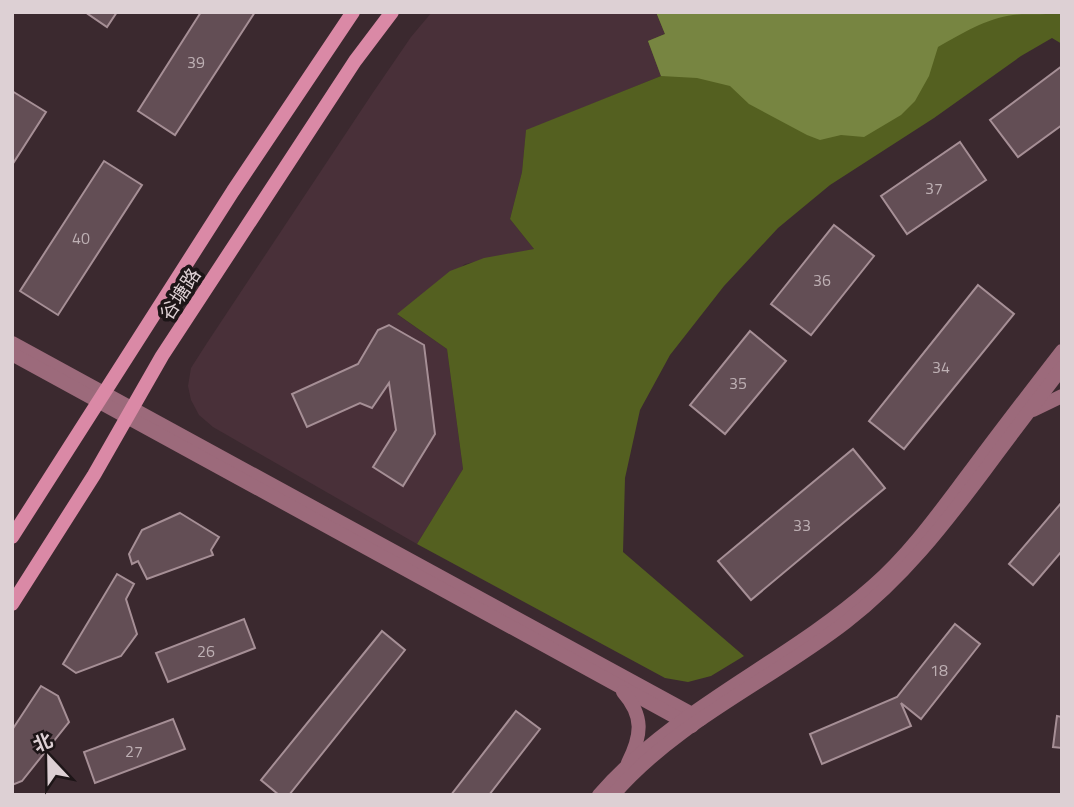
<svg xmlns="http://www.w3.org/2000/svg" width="1074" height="807" font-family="'Titillium Web','Noto Sans SC',sans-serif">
  <rect width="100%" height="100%" fill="#3b292f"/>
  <path fill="#493039" d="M432,12H656L665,34L649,41L661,76L526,131L522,172L510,219L534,249L465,264L398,315L447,349L463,469L417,544L213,427L199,415L191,400L188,386L191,368L207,343L372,94L411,37Z"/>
  <path fill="#546020" d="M656,12H1062V44L1052,38L1021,56L934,118L830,185L778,228L724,286L670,355L640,410L625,478L623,552L744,656L711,676L688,682L665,678L417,544L463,469L447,349L397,314L450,271L484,258L534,249L510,219L522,172L526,130L661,76L648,41L665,34Z"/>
  <path fill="#778541" d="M656,12H1057C1042,16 1028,13 1013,15C987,18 961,34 938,47L929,76L915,101L901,115L864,137L841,135L820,140L807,135L749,104L730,86L697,78L661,76L648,41L665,34Z"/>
  <g fill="#634e55" stroke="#a68f96" stroke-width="2">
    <path d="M85,12H117L107,27Z"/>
    <path d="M201,12H255L175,135L138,111Z"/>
    <path d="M1062,66V125L1018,157L990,120Z"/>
    <path d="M12,91L46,112L12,165Z"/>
    <path d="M960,142L986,180L907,234L881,196Z"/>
    <path d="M104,161L142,185L58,315L20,291Z"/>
    <path d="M834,225L874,256L811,335L771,304Z"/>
    <path d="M978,285L1014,314L904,449L869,421Z"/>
    <path d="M389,325L424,345L435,434L403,486L373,467L396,430L389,383L372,408L360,403L307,427L292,394L358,364L378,330Z"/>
    <path d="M750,331L786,361L725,434L690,405Z"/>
    <path d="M853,449L885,488L751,600L718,561Z"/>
    <path d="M1062,502V551L1033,585L1009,564Z"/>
    <path d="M180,513L219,537L211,550L213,555L147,579L138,561L132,564L129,554L142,530Z"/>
    <path d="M117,574L134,584L126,599L137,634L121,656L76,673L63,664Z"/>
    <path d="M244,619L255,648L168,682L156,653Z"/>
    <path d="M955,624L980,644L921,719L901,703L911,726L822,764L810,734L897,697Z"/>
    <path d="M382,631L405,650L289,795H279L261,780Z"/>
    <path d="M41,686L58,696L69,722L22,781L12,785V730Z"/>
    <path d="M516,711L540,729L489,795H451Z"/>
    <path d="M1057,716L1062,717V748L1053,747Z"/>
    <path d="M173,719L185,749L95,783L84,752Z"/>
  </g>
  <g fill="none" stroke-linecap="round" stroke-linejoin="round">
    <g stroke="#9c6a7b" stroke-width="14">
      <path d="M12,343L701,719"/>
      <path d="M12,354L692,726"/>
      <path d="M1033,410L1062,396"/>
      <path d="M623,692C644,716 642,735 628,763"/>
      <path d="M599,795C676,707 786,663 873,586C911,553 941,510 972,469C1001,430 1031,391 1062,351"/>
      <path d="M613,795C677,721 770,681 846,622C903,578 943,526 985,470C1010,436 1036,402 1062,368"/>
    </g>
    <g stroke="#da89a6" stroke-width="14">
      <path d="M12,537L233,191L353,12"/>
      <path d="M12,604L94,475L162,356L355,61L392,12"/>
    </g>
  </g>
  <g text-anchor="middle" stroke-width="7" stroke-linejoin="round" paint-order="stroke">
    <g font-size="16" fill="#beb0b4">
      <text x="196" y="68">39</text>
      <text x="934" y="194">37</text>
      <text x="81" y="244">40</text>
      <text x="822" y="286">36</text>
      <text x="941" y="373">34</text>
      <text x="738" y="389">35</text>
      <text x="802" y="531">33</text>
      <text x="206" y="657">26</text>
      <text x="939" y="676">18</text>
      <text x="134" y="757">27</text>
    </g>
    <g font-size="19" fill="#ddd0d4" stroke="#1d1517">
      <text transform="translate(180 294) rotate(-57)" y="7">谷塘路</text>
    </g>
  </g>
  <rect width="1074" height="807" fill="none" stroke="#ddd0d4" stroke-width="28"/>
  <g transform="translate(49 758) rotate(338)" stroke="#1d1517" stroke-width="5" paint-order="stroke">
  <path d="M0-5L12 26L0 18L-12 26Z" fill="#ddd0d4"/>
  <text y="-10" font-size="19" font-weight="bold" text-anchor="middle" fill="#ddd0d4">北</text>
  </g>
</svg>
